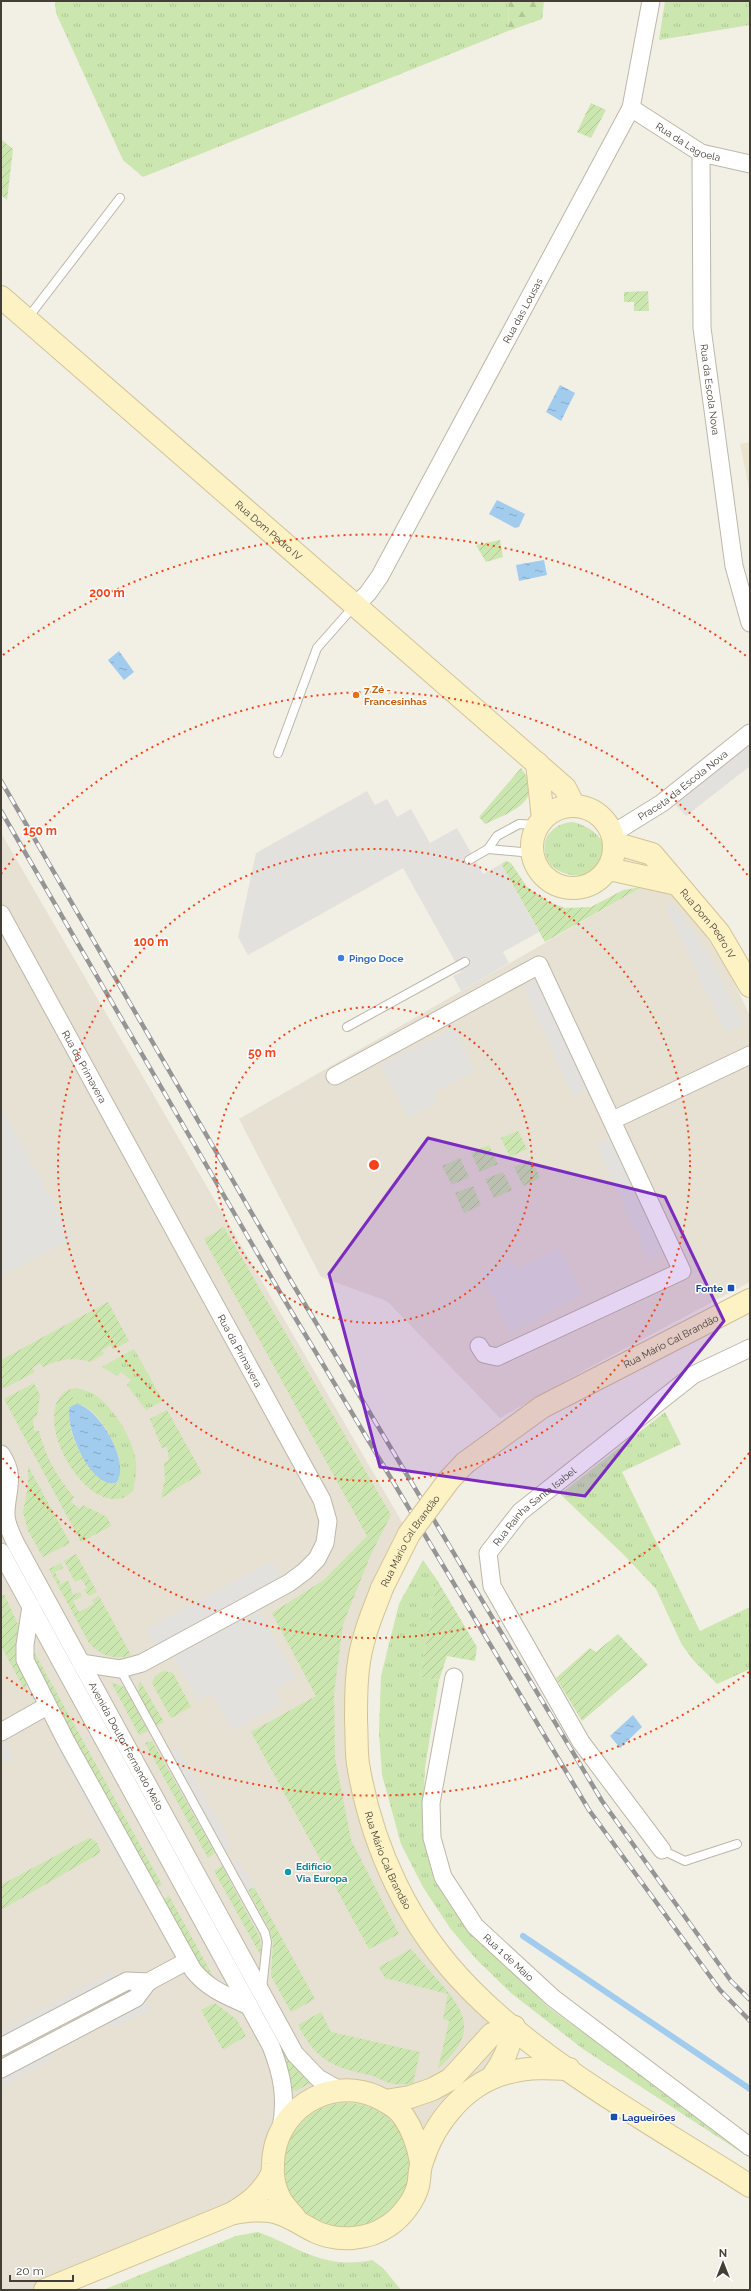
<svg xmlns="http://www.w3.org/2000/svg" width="751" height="2291" font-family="Raleway,sans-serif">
  <defs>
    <pattern id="grass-tufts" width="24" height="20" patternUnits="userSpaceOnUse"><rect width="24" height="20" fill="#cbe6ae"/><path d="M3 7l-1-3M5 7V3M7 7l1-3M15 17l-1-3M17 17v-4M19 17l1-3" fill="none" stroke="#b0c696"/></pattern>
    <pattern id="forest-firs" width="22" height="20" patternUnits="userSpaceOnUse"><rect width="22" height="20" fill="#cbe6ae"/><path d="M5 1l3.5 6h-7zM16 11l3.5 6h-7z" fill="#b0c696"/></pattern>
    <pattern id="garden-furrows" width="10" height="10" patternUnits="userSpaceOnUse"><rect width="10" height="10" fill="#cbe6ae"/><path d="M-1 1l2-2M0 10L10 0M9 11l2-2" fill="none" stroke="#b0c696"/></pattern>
    <pattern id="water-ripples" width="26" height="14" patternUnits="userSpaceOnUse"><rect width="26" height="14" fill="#a2ccee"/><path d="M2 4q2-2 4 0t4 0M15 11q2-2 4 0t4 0" fill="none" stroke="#86a7c2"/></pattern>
  </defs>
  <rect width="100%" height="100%" fill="#f2efe5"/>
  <g fill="#e6e1d3">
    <path d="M1,833L409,1534L363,1641L358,1762L416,1921L514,2027L471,2090L388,2226L253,2210L45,2290H1Z"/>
    <path d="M642,887L665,889L694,917L730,974L750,1016V1282L590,1367L500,1418L387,1301L321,1277L239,1119Z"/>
  </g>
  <path fill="#ebe4cf" d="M750,442V494L740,444Z"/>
  <g fill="url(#grass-tufts)">
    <path d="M55,1H509L508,31L143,177L123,160L56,13Z"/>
    <path d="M665,1H750V25L659,40Z"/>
    <path d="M573,822C628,837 603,889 561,872C552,868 546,861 545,852C542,834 557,823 573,822Z"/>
    <path d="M134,1349L163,1401L146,1410L127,1385L131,1380L121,1372L118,1376L102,1367Z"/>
    <path d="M76,1388C84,1390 92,1392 98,1397C116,1411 134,1441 136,1463C137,1473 135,1482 133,1491L125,1497C122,1493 118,1487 117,1483C115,1475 121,1466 119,1458C113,1439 98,1406 76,1404L70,1389Z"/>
    <path d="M665,1412L681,1444L622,1472L700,1631L750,1607V1669L717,1684L694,1661L682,1645L656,1589L624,1555L560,1494Z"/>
    <path d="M423,1560L437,1580L420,1677L439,1680L425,1768L422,1830L429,1853L496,1956L548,2007L749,2153L750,2158L583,2049L511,1993L476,1959L450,1928L423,1887L401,1844L382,1775L379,1733L381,1676L399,1604Z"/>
    <path d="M258,2232C301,2248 323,2270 372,2260L383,2268L401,2290H103L236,2236Z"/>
  </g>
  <path fill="url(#forest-firs)" d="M509,1H544L542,19L508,31Z"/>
  <g fill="url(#garden-furrows)">
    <path d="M591,103L606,110L591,138L577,132Z"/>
    <path d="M2,140L13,149L7,200L1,195Z"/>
    <path d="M648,291L649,311H634V302H624V292Z"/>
    <path d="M500,540L503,557L486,562L476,545Z"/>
    <path d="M521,768C547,802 509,812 485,824L479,817Z"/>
    <path d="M506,861L511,863L527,887L549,902L565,908L591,907L623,890L642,887L545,942L501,864Z"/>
    <path d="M518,1131L527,1149L510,1157L501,1138Z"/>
    <path d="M489,1145L498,1164L480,1172L471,1153Z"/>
    <path d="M460,1158L469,1177L452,1185L442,1166Z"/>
    <path d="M532,1159L540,1178L523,1186L514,1167Z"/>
    <path d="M503,1172L512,1190L494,1198L485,1179Z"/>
    <path d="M473,1186L481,1205L464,1213L455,1193Z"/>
    <path d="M224,1227L391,1515L371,1554L343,1624L334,1693L335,1758L351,1840L399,1934L369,1949L251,1732L316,1696L272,1613L324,1580L367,1536L204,1239Z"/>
    <path d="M108,1302L129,1341L113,1350L111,1345L102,1350L104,1354L90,1362C72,1356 59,1360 43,1367L40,1363L32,1368L35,1372L5,1388L1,1387V1360Z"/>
    <path d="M34,1383L40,1395L37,1416L33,1418L34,1431H39C45,1456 57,1477 74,1497L71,1502L80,1509L83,1505L107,1517L111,1526L81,1542L4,1399Z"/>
    <path d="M70,1389L76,1404L70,1407C66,1443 86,1463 112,1484L116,1483L125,1497C82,1515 26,1408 70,1389Z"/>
    <path d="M167,1410L202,1473L161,1498L165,1479L164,1463L169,1460L167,1447L162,1448L150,1419Z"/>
    <path d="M28,1466L70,1543L43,1557L28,1531L23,1512L28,1486Z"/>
    <path d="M76,1554L97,1592L89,1596L84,1590L87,1588L81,1579L75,1582L64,1561Z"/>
    <path d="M61,1563L63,1568L55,1572L61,1584L68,1580L73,1595L80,1592L82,1596L73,1601L79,1612L94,1604L92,1600L99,1596L131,1655C113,1661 101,1655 89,1643L49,1569Z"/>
    <path d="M437,1580L477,1647L475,1661L447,1656L439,1680L420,1677Z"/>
    <path d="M4,1594L20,1629L27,1694L1,1646V1596Z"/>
    <path d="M618,1634L648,1665L582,1721L556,1678L590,1648L596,1652Z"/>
    <path d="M31,1646L162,1885L155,1888L30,1658Z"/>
    <path d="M164,1671L173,1673L191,1707L171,1718L152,1683L155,1676Z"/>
    <path d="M140,1681L164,1722L156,1726C150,1714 133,1694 140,1681Z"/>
    <path d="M111,1682L124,1687L148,1731L139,1735Z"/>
    <path d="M152,1741L215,1853L208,1858L145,1743Z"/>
    <path d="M89,1838C98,1841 99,1845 100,1853L1,1910V1885Z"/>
    <path d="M222,1866L260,1938L261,1956L214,1871Z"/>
    <path d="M254,1887L315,1999L291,2012L271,1976L273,1942L269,1928L248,1890Z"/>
    <path d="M169,1896L214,1978L213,1980L204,1974L161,1900Z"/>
    <path d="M411,1949C422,1961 432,1974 443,1986C473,2021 471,2038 438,2069L449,2021L443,2019L448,1994L385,1978L379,1967Z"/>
    <path d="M215,2003L236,2019L246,2036L223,2050L201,2010Z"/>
    <path d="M321,2012L331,2032L420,2052L413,2084C406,2084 396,2085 389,2083C382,2081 376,2076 369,2075C332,2067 316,2060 298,2025Z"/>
    <path d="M278,2034L312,2082L296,2091L292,2090L287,2067L273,2037Z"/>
    <circle cx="347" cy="2166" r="63"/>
  </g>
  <g fill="#e3e1dd">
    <path d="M744,737L750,745V766L686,816L669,797Z"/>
    <path d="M367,791L375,805L387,799L397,817L411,809L430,843L457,828L483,874L501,864L539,932L503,952L509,963L461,991L453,976L461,972L403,868L248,955L238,937L256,853Z"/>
    <path d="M670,902L682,914L709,955L744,1024L726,1032L666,909Z"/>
    <path d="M545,976L596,1086L573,1096L523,986Z"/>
    <path d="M455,1028L474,1072L434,1093L437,1102L408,1118L380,1064Z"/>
    <path d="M1,1107L73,1238L1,1276Z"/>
    <path d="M619,1134L672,1250L649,1260L596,1145Z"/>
    <path d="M560,1248L582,1294L510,1333L481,1273L512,1260L517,1268Z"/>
    <path d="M272,1561L285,1585L159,1653L146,1629Z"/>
    <path d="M259,1611L296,1678L275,1690L283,1704L233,1730L212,1694L198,1701L173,1657Z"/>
    <path d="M1,1736L14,1757L1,1764Z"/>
    <path d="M66,1741L148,1892L139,1897L56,1747Z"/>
    <path d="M177,1747L232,1845L220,1852L166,1754Z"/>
    <path d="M239,1861L254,1887L243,1893L229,1867Z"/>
    <path d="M111,1972L119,1986L1,2047V2031Z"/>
    <path d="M136,1998L145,2000L150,2009L115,2028L95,2020Z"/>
    <path d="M48,2044L54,2059L1,2087V2069Z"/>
  </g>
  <g fill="url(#water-ripples)">
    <path d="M560,385L575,393L561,421L546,412Z"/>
    <path d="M497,500L525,514L519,527L515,528L489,514Z"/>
    <path d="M544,560L547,575L519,581L516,565Z"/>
    <path d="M119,651L134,672L124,680L108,660Z"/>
    <path d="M76,1404C98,1406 132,1464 116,1483C91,1489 64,1427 70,1407Z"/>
    <path d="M633,1715L642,1727L620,1748L610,1736Z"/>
  </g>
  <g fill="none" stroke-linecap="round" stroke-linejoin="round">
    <path stroke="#a2ccee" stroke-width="6" d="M523,1936L750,2089"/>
    <g stroke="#bdb7a8" stroke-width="10">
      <g id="lane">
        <path d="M27,319L120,198"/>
        <path d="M278,753L317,648L355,605"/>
        <path d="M488,849L532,853"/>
        <path d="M469,860L488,849L497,836L519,824L539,825"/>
        <path d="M347,1027L465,962"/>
        <path d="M120,1669L265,1933L267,1942L262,1989"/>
        <path d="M662,1850L685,1861L737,1844"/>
      </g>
    </g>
    <g stroke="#bdb7a8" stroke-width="19">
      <g id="street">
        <path id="s1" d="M631,108L701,153L750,164"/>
        <path id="s2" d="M701,153L702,328L734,566L750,623"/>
        <path id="s3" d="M356,605L368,593L380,576L631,108L651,1"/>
        <path id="s4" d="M612,834L662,803L750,733"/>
        <path id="s5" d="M1,914L322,1500L328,1521L325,1543L317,1559L305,1571L289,1583L142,1663L120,1669L81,1663"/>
        <path d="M335,1076L539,965L682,1271L497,1357L484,1354L479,1346"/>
        <path d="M613,1120L750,1055"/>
        <path id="s6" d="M1,1454C16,1476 7,1488 6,1512C5,1522 11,1533 15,1542L295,2054L318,2078L339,2090"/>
        <path d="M1,1552L271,2046C282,2074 287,2098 281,2128"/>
        <path d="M31,1606L25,1645V1660L66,1741L193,1970C208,1989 227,1996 249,2006"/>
        <path id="s7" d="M454,1677L431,1803L432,1838L443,1877L475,1926L553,1998L750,2147"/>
        <path d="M1,1732L47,1706"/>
        <path id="s8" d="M662,1850L581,1742L492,1586L488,1553L520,1512L693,1375L750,1348"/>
        <path d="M148,1982L187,1961"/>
        <path d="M1,2047L127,1981L148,1982L136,1998L1,2069"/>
      </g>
    </g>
    <g stroke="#d2c396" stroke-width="24">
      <g id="secondary">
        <path id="s9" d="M1,297L565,788L574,806"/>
        <path d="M537,763L543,819"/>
        <circle cx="573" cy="847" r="41"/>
        <path id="s10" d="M614,843L652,854L719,933L750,986"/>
        <path d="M609,869L677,884"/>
        <path id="s11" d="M465,1463L542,1407L750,1300"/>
        <path id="s12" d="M382,1588C376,1605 368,1622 364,1639C356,1665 356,1694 356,1721C357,1735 356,1750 358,1764C372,1848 409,1927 469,1988C545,2066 658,2127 750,2186"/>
        <path d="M492,2077C504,2062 509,2047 514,2027"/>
        <path d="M385,2101L410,2097L433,2089L451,2079L492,2034L514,2027"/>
        <path d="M233,2213C247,2211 261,2209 275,2212C291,2216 301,2225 316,2232C338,2242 368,2240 388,2226C401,2218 414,2201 418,2186C420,2178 419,2169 422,2162C435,2120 468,2081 511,2072C530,2067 549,2068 569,2069"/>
        <path d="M295,2218C290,2212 284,2206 280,2199C275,2189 272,2175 273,2164C274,2111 327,2076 375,2096C386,2101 398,2108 404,2117C414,2132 418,2145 421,2162"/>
        <path d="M45,2290L233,2213C251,2202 262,2193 272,2174"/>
      </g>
    </g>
    <use href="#lane" stroke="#fff" stroke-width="8"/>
    <use href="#street" stroke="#fff" stroke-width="17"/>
    <use href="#secondary" stroke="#fdf2c4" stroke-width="22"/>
    <g stroke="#959595" stroke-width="4.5">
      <g id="rail">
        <path d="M1,781L294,1286L602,1801L731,1981L750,2000"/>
        <path d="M1,811L281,1294L589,1810L720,1990L750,2021"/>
      </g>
    </g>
    <use href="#rail" stroke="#fff" stroke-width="3" stroke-dasharray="9" stroke-linecap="butt"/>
    <g stroke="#d2c396" stroke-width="24" stroke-linecap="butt">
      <g id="secondary-bridge">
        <path id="s13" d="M382,1588L409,1534L449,1480L465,1463"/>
      </g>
    </g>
    <use href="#secondary-bridge" stroke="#fdf2c4" stroke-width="22"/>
  </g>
  <path fill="#7b2cbf" fill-opacity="0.2" stroke="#7b2cbf" stroke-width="3" stroke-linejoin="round" d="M428,1138L665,1197L724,1321L585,1496L380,1467L329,1274Z"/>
  <g fill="none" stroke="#f54319" stroke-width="2" stroke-dasharray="2 4">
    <circle cx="374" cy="1165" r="158"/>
    <circle cx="374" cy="1165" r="316"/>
    <path d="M749 1453A473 473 0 0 1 1 1456M1 874A473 473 0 0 1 749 877"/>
    <path d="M749 1672A631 631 0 0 1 3 1675M3 655A631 631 0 0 1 749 658"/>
  </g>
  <circle fill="#e8710a" stroke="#fff" stroke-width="1.5" cx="356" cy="695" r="4"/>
  <circle fill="#3f7fe0" stroke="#fff" stroke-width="1.5" cx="341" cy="958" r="4"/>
  <g fill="#1a4fb4" stroke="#fff" stroke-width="1.5">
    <rect x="727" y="1284" width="8" height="8" rx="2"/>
    <rect x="610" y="2113" width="8" height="8" rx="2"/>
  </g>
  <circle fill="#0f9aa8" stroke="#fff" stroke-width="1.5" cx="288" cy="1872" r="4"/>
  <g text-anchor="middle" stroke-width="3" stroke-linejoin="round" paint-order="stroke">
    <g font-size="10" fill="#443f35" stroke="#fff">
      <text dy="4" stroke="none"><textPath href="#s1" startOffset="67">Rua da Lagoela</textPath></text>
      <text dy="4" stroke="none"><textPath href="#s3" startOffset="339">Rua das Lousas</textPath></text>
      <text dy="4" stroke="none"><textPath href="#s2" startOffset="237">Rua da Escola Nova</textPath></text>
      <text dy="4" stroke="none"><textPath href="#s9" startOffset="355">Rua Dom Pedro IV</textPath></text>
      <text dy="4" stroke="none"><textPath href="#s4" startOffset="86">Praceta da Escola Nova</textPath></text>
      <text dy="4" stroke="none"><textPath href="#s10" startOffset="129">Rua Dom Pedro IV</textPath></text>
      <text dy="4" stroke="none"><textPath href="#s5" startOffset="174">Rua da Primavera</textPath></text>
      <text dy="4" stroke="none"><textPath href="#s11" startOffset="240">Rua Mário Cal Brandão</textPath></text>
      <text dy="4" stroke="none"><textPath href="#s5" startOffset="498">Rua da Primavera</textPath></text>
      <text dy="4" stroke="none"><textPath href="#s8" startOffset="414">Rua Rainha Santa Isabel</textPath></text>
      <text dy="4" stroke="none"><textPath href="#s13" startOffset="55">Rua Mário Cal Brandão</textPath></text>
      <text dy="4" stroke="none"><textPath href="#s6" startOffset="324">Avenida Doutor Fernando Melo</textPath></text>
      <text dy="4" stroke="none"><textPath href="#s12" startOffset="281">Rua Mário Cal Brandão</textPath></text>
      <text dy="4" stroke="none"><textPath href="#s7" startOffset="308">Rua 1 de Maio</textPath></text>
    </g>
    <g font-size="10" font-weight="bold" fill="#c56008" stroke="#fff" text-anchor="start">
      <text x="364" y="693">7 Zé -<tspan x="364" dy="12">Francesinhas</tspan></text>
    </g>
    <g font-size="10" font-weight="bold" fill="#366cbe" stroke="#fff" text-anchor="start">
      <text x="349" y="962">Pingo Doce</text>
    </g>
    <g font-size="10" font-weight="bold" fill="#164399" stroke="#fff" text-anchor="end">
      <text x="723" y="1292">Fonte</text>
      <text x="622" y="2121" text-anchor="start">Lagueirões</text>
    </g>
    <g font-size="10" font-weight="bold" fill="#0d838f" stroke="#fff" text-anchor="start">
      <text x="296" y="1870">Edifício<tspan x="296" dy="12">Via Europa</tspan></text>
    </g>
  </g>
  <circle cx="374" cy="1165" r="6" fill="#f54319" stroke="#fff" stroke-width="2"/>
  <g font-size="12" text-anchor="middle" font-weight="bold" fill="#f54319" stroke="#fff" stroke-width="3" stroke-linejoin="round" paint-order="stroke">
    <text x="107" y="597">200 m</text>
    <text x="40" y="835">150 m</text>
    <text x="151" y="946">100 m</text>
    <text x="262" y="1057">50 m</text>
  </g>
  <rect width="751" height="2291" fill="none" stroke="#443f35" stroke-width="4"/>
  <g transform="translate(723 2263)" stroke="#ffffff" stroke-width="3" paint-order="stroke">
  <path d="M0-3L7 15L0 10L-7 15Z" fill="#443f35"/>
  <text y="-6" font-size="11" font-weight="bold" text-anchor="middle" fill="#443f35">N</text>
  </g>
  <path d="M10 2275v6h63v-6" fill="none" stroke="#443f35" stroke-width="2"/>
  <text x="16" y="2275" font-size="12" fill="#443f35" stroke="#ffffff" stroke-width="3" paint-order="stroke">20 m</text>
</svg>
